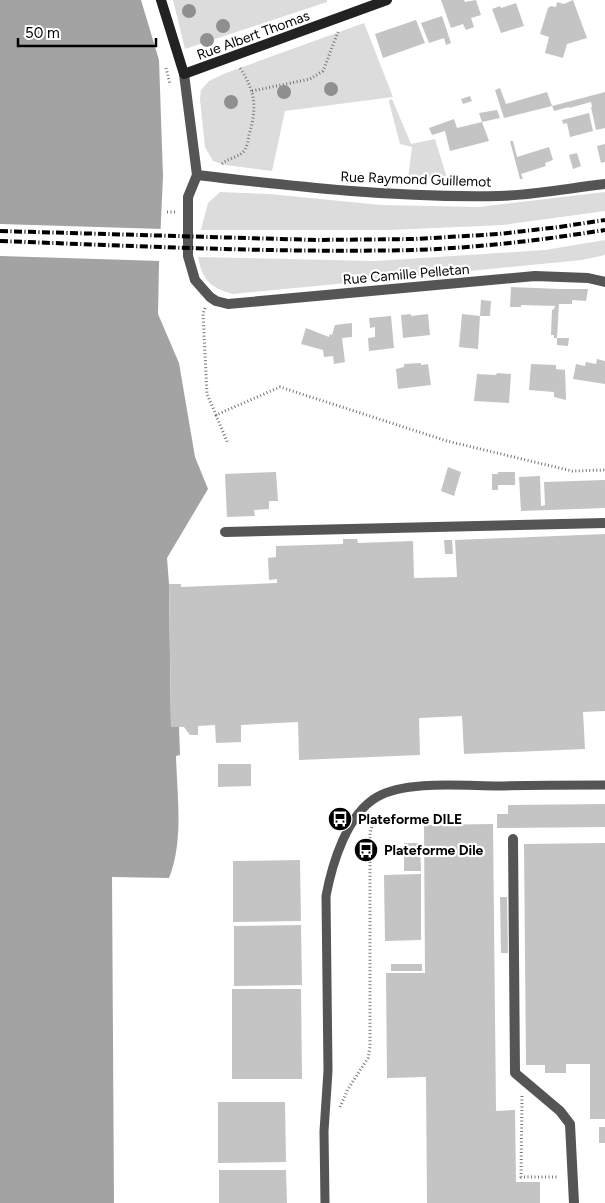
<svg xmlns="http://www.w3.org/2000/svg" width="605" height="1203" font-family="Figtree,sans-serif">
  <rect width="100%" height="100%" fill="#fff"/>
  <g fill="#dcdcdc">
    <path d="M173,0H327V2L185,49Z"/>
    <path d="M364,23L393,97L285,111L272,171L226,165L213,161L205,147L200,99L201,90L209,81L226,73Z"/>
    <path d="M392,99L411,144L435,139L447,178H408L412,147L400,144L389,102V100Z"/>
    <path d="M220,192L269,194L381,205L479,207L605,192V211L503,225L390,230H201L208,203Z"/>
    <path d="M605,240V255L582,260L233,294C211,288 202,280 198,257L375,261L545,250Z"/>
  </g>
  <path fill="#a3a3a3" d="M0,0H141L159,60L163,176L159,264L158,314L179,363L195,457L208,489L167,558L169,584L171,727H179L180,755L176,756C177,795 184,841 169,878L112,877L114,1203H0Z"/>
  <path fill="#fff" d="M0,224L163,229L161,261L0,256Z"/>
  <g fill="#c4c4c4">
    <path d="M441,0H464L465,2L476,0L481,15L471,18L474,27L466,30L463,24L451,28Z"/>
    <path d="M573,0L587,38L567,44L563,58L545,53L549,37L540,34L548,8L551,6L556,7L557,2L564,4Z"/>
    <path d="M516,3L524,26L501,33L492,9L500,6L501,8Z"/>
    <path d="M442,16L451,43L446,45L444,38L429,43L421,23Z"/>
    <path d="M416,20L425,43L383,58L375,34Z"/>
    <path d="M500,88L506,104L547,92L552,106L504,118L495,90Z"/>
    <path d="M605,92V128L596,130L591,107H592L591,102L569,108V107L554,111L552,106Z"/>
    <path d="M470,96L472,101L463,104L461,99Z"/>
    <path d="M497,110L500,118L482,122L489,141L450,151L445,131L432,135L429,128L454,119L457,128L482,122L479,113Z"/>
    <path d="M589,113L593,131L570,137L567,123L563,124L562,120Z"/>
    <path d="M510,141H513L517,157L549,147L553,160L545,163L546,166L521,174L523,179H520Z"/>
    <path d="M605,144V162L601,163L597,146Z"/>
    <path d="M577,153L581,166L573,169L569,155Z"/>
    <path d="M511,287L560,289H588L586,301L572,300V304H559L557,338H554V335H551L552,310L554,309L555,306L521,305V307H510Z"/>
    <path d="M481,300L491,301L490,316H480L478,349L459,347L462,314L480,316Z"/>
    <path d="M411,314V316L428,314L430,335L403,338L401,315Z"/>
    <path d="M391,316L394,348L369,351L368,338L375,337V327L370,328L369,318Z"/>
    <path d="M352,323V337L342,338L345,362L334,364L333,356L324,357L323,350L301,344L306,328L329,337L330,334L332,335L335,325Z"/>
    <path d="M557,338H569L568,346L557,345Z"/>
    <path d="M597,359L605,361V384L573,379L576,364L585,366L586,362L596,364Z"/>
    <path d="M421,363V365L428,364L431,385L398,389L396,369L404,367V364Z"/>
    <path d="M531,364L556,365V369L565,370L566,400L554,397V392L529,390Z"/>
    <path d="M497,373L511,374L509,403L474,401L477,374L496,375Z"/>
    <path d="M448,467L461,472L454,496L441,491Z"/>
    <path d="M276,472L278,501H269V509L254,510L255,516L227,517L225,474Z"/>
    <path d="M498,472H515V485H498V490H492V474H498Z"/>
    <path d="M540,476L541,506L545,505L544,482L605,480V508L521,511L519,477Z"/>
    <path d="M605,534V711L583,712L585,749L464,754L462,716L419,718L420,755L299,760L298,722L241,725V742L216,743L215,725L198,726V735H190L184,727H171L169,584H181V587L277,583V579L269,580L268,558L276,557V546L343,544V539H357L358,543L413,541L414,578L457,577L455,540Z"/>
    <path d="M444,540H452L453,554H445Z"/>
    <path d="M218,764H251V786L218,787Z"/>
    <path d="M605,804V827L497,828V814H508V805Z"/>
    <path d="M493,824L496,1111L515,1110L516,1182H540V1203H427L426,1077L387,1078L386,973H425L424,825Z"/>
    <path d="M404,843H420L421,871H404Z"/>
    <path d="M605,843V1119H590V1064H566V1073H545V1065H526L524,844Z"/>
    <path d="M300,860L301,921L233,922V861Z"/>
    <path d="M421,874V940L385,941L384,875Z"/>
    <path d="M500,897H507L508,953H501Z"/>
    <path d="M301,925L302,985L234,986V926Z"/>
    <rect x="391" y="964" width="31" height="7"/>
    <path d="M232,989H301L302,1079H232Z"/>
    <path d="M218,1102H285L286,1162L218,1163Z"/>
    <rect x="599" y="1127" width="6" height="16"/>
    <path d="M219,1170H286L287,1203H219Z"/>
  </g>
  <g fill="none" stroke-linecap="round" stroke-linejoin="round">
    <g stroke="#777" stroke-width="3" stroke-dasharray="1 2.5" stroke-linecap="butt">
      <path d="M166,68L170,84"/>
      <path d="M252,91L310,79L323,71L338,32"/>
      <path d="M222,164C228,158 236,158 242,153C247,149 248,141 249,135C257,108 256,92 240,68"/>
      <path d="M167,212H176"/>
      <path d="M205,308L203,314L207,394L216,415L280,387L447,441L572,471L605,470"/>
      <path d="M216,415L228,444"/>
      <path d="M522,1096L521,1177H559"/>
      <path d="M340,1107L348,1089L368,1058L370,1047V833L375,817"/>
    </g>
    <path stroke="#555" stroke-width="9" d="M325,1203L324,1131L328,1071L326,896C332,864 347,814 377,797C406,780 465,786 498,786C534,785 569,785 605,785"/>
    <g stroke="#555" stroke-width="10">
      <path d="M184,74L197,175L188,197V256L195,280L210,297L216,301L228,304L535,276L588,278L605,282"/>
      <path d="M197,175C297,187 398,198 499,196C534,195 570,188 605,184"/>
      <path d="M225,532L605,523"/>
      <path d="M513,839L515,1073L560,1111L570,1124L574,1203"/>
    </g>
    <path stroke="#222" stroke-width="10" d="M161,0L184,74L387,0"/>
    <g stroke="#000" stroke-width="4" stroke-dasharray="8 2.5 1 2.5" stroke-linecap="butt">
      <path d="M0,231L316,240L415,239L499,234L559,227L605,220"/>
      <path d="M0,241C137,246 275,253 413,250C477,248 542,240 605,230"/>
    </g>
  </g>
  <g fill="#8f8f8f">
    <circle cx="189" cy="11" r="7"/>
    <circle cx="223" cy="26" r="7"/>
    <circle cx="207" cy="40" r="7"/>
    <circle cx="331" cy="89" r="7"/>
    <circle cx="284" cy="92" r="7"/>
    <circle cx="231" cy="102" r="7"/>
  </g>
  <defs>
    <g id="bus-disc" transform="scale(1.25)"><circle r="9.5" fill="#000" stroke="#fff"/><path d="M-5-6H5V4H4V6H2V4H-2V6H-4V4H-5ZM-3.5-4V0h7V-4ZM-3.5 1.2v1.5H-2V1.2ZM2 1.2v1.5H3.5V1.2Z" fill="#fff"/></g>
  </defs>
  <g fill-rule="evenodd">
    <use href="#bus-disc" x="340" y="819"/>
    <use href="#bus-disc" x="366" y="850"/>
  </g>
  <g text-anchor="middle" stroke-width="4.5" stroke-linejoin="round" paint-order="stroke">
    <g font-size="14" fill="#000" stroke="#fff">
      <text transform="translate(253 35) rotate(-20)" y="5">Rue Albert Thomas</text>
      <text transform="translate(416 179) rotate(2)" y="5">Rue Raymond Guillemot</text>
      <text transform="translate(406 274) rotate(-5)" y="5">Rue Camille Pelletan</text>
    </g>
    <g font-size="14" font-weight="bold" fill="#000" stroke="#fff" text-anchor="start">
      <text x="358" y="824">Plateforme DILE</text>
      <text x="384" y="855">Plateforme Dile</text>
    </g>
  </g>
  <path d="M18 38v8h138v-8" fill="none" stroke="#000000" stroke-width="2.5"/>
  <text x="25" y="38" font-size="15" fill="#000000" stroke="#ffffff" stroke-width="4" paint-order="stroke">50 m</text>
</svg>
